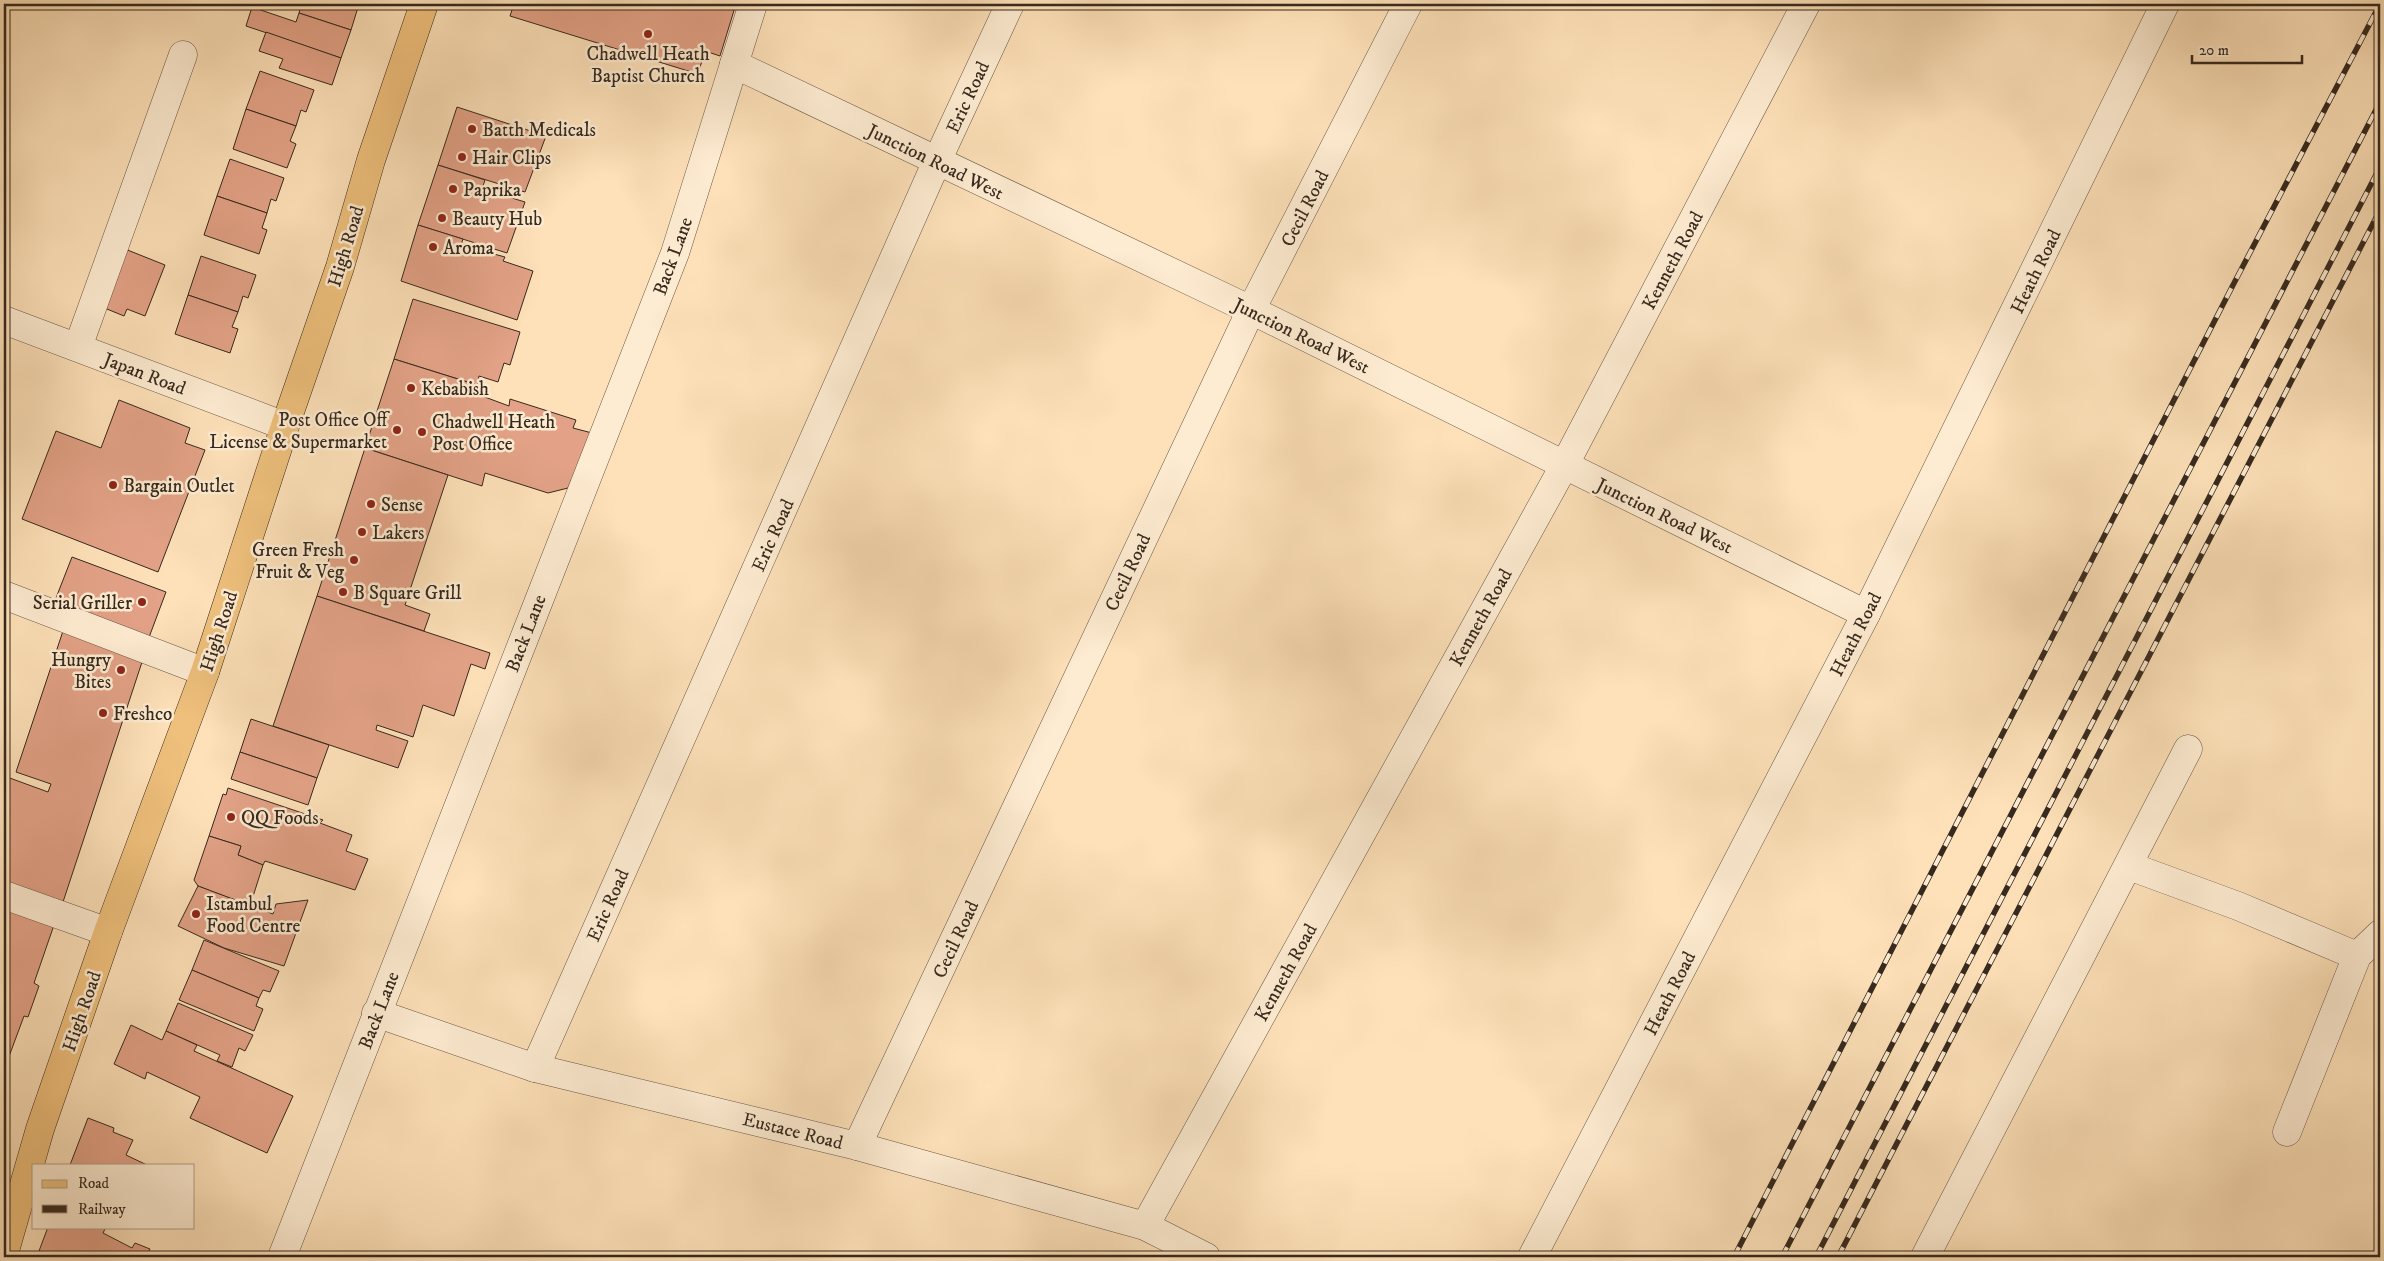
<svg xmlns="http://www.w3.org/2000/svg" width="2384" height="1261" font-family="'IM FELL DW Pica',serif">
  <rect width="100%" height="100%" fill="#fee1b9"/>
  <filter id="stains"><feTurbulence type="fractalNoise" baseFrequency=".004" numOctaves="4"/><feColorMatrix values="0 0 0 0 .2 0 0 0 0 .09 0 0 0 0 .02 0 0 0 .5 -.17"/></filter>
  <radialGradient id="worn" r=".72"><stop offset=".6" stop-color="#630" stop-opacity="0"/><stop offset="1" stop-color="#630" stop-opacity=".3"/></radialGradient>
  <g fill="#e3a287" stroke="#36291e">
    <path d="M295,4H359L351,30L299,13L301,6Z"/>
    <path d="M514,4H682L700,9L702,4H736L720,56L705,51L698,74L510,16Z"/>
    <path d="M252,7L296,22L299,13L351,30L341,58L246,26Z"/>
    <path d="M266,32L341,58L332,85L279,68L283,59L259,51Z"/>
    <path d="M260,71L314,90L306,112L301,110L296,126L246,109Z"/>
    <path d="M457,107L546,136L525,192L438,165Z"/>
    <path d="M246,109L296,126L290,141L296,144L287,168L233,149Z"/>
    <path d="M230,159L284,178L276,201L271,199L267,213L217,196Z"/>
    <path d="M438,165L485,180L482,189L525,202L507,253L418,225Z"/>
    <path d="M217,196L267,213L262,228L267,230L259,254L204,235Z"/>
    <path d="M418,225L463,239L461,245L505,257L503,261L533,271L517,320L401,281Z"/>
    <path d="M125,249L165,265L145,316L127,309L124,316L102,307Z"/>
    <path d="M201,256L256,275L248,298L243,296L238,312L188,295Z"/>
    <path d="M188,295L238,312L232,327L238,329L230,353L175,334Z"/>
    <path d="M413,299L520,332L510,365L504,363L498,382L479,376L477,385L394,359Z"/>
    <path d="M394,359L477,385L474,393L509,406L510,399L576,420L573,428L592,433L568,488L548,493L485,473L482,486L365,448Z"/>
    <path d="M119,400L190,428L185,443L205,450L158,572L22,519L56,431L101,448Z"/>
    <path d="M365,448L448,475L405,605L430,614L424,631L317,596Z"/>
    <path d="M72,557L166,592L148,640L54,603Z"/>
    <path d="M317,596L490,653L485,669L471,664L454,716L423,705L413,737L377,725L376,730L408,741L398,768L273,726Z"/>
    <path d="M64,628L144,656L63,902L4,882V786L7,777L48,792L51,784L16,772Z"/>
    <path d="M251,719L329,745L317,778L240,752Z"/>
    <path d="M240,752L317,778L308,805L231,779Z"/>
    <path d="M228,788L323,820L320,823L352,835L346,851L368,859L355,890L265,861L263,865L238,855L241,846L209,836L223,794L226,795Z"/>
    <path d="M209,836L241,846L238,855L263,865L250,906L198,886L194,880Z"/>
    <path d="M198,886L273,914L276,904L308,900L284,966L224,948L178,926Z"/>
    <path d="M4,906L54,925L34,983L39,986L28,1017L24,1016L4,1070Z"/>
    <path d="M204,940L279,971L270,992L263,990L259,998L192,970Z"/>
    <path d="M192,970L259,998L256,1006L263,1009L254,1031L179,1000Z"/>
    <path d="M178,1003L253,1035L245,1051L239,1048L232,1067L217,1061L220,1055L166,1031Z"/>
    <path d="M131,1025L162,1040L166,1031L197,1045L194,1051L293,1096L267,1153L190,1118L200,1097L147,1072L145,1079L114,1064Z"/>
    <path d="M88,1118L114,1128L113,1132L133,1140L126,1155L147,1165H70Z"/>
    <path d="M48,1227H106L103,1233L132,1248L135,1243L150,1249L146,1257H40L39,1251Z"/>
  </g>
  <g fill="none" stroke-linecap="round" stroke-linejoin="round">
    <g stroke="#685745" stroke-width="29">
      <g id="minor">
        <path d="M734,64L1251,310L1866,614"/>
        <path d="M4,320L285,426"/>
        <path d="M78,347L183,55"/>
        <path d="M4,595L205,672"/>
        <path d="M2129,866L2238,906L2357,956"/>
        <path d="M4,895L108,932"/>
        <path d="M376,1013L535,1068L857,1146L1145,1226L1206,1257"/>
        <path d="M535,1068L937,161L1010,4"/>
        <path d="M2287,1132L2357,956L2380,934"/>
        <path d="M857,1146L1251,310L1408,4"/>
        <path d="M1145,1226L1564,466L1806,4"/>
        <path d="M282,1257L675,253L753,4"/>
        <path d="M1532,1257L1866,614L2165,4"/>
        <path d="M1925,1257L2188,749"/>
      </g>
    </g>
    <g stroke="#36291e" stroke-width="29">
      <path id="major" d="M4,1254L40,1129L108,932L205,672L285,426L340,267L371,160L424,4"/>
    </g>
    <use href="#minor" stroke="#feecd2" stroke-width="28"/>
    <use href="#major" stroke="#efc07c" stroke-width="28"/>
    <g stroke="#36291e" stroke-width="5.5">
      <g id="rail">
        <path d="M1734,1257L2232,287L2380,4"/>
        <path d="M1782,1257L2380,102"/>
        <path d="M1816,1257L2380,167"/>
        <path d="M1838,1257L2380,210"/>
      </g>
    </g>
    <use href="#rail" stroke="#feecd2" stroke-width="4" stroke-dasharray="11" stroke-linecap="butt"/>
  </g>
  <g fill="#8f2418" stroke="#feecd2" stroke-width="2">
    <circle cx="648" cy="34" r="5"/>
    <circle cx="472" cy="129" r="5"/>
    <circle cx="462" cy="157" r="5"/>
    <circle cx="453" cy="189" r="5"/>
    <circle cx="442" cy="218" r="5"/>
    <circle cx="433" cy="247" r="5"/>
    <circle cx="411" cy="388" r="5"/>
    <circle cx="397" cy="430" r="5"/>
    <circle cx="422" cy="432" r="5"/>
    <circle cx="113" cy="485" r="5"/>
    <circle cx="371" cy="504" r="5"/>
    <circle cx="362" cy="532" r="5"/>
    <circle cx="354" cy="560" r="5"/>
    <circle cx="343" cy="592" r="5"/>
    <circle cx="142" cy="602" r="5"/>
    <circle cx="121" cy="670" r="5"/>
    <circle cx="103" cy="713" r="5"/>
    <circle cx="231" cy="817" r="5"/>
    <circle cx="196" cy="914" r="5"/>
  </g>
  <g text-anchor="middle" stroke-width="5" stroke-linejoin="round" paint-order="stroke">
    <g font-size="19" fill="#36291e" stroke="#feecd2" text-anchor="start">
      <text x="648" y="60" text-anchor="middle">Chadwell Heath<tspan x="648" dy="22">Baptist Church</tspan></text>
      <text x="482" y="136">Batth Medicals</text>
      <text x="472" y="164">Hair Clips</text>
      <text x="463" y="196">Paprika</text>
      <text x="452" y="225">Beauty Hub</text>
      <text x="443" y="254">Aroma</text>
      <text x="421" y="395">Kebabish</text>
      <text x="387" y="426" text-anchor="end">Post Office Off<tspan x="387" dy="22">License &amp; Supermarket</tspan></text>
      <text x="432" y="428">Chadwell Heath<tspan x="432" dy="22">Post Office</tspan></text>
      <text x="123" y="492">Bargain Outlet</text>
      <text x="381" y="511">Sense</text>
      <text x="372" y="539">Lakers</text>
      <text x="344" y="556" text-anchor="end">Green Fresh<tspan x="344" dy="22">Fruit &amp; Veg</tspan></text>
      <text x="353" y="599">B Square Grill</text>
      <text x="132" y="609" text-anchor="end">Serial Griller</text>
      <text x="111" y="666" text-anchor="end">Hungry<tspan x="111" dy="22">Bites</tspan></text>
      <text x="113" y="720">Freshco</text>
      <text x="241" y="824">QQ Foods</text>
      <text x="206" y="910">Istambul<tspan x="206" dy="22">Food Centre</tspan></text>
    </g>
    <g font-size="19" fill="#36291e" stroke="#feecd2">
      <text transform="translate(967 97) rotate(-65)" y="7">Eric Road</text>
      <text transform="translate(936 161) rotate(26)" y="7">Junction Road West</text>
      <text transform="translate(1304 208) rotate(-63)" y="7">Cecil Road</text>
      <text transform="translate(345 246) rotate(-73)" y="7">High Road</text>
      <text transform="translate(672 256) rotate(-70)" y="7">Back Lane</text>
      <text transform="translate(1672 260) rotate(-62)" y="7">Kenneth Road</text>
      <text transform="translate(2035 271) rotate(-64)" y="7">Heath Road</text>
      <text transform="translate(1302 335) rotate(26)" y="7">Junction Road West</text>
      <text transform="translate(145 373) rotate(21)" y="7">Japan Road</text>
      <text transform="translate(1665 515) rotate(26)" y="7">Junction Road West</text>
      <text transform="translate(772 535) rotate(-66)" y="7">Eric Road</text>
      <text transform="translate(1127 572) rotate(-65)" y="7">Cecil Road</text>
      <text transform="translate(1480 617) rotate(-61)" y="7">Kenneth Road</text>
      <text transform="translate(218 631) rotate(-72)" y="7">High Road</text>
      <text transform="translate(525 633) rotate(-69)" y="7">Back Lane</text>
      <text transform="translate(1855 634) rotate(-63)" y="7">Heath Road</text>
      <text transform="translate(607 905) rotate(-66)" y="7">Eric Road</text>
      <text transform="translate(955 939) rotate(-65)" y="7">Cecil Road</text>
      <text transform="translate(1285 972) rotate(-61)" y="7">Kenneth Road</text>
      <text transform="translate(1669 993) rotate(-63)" y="7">Heath Road</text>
      <text transform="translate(378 1010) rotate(-69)" y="7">Back Lane</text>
      <text transform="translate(81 1011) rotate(-71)" y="7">High Road</text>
      <text transform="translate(793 1130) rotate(14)" y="7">Eustace Road</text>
    </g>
  </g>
  <rect width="2384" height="1261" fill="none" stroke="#fee1b9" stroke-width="20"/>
  <rect x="5" y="5" width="2374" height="1251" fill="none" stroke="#36291e" stroke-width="2.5"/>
  <rect x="10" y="10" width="2364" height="1241" fill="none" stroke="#36291e"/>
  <rect x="32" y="1164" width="162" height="65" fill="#feecd2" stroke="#ae9e8a"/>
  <rect x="42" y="1180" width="25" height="8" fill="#efc07c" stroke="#ae9e8a"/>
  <text x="78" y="1188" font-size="15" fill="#36291e">Road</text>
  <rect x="42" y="1205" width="25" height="8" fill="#36291e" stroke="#ae9e8a"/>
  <text x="78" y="1214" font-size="15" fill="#36291e">Railway</text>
  <path d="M2192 55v8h110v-8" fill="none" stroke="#36291e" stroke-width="2.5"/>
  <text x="2199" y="55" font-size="15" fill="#36291e" stroke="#feecd2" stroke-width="4" paint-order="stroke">20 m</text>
  <rect width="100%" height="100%" filter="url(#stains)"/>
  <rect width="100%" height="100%" fill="url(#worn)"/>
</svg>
